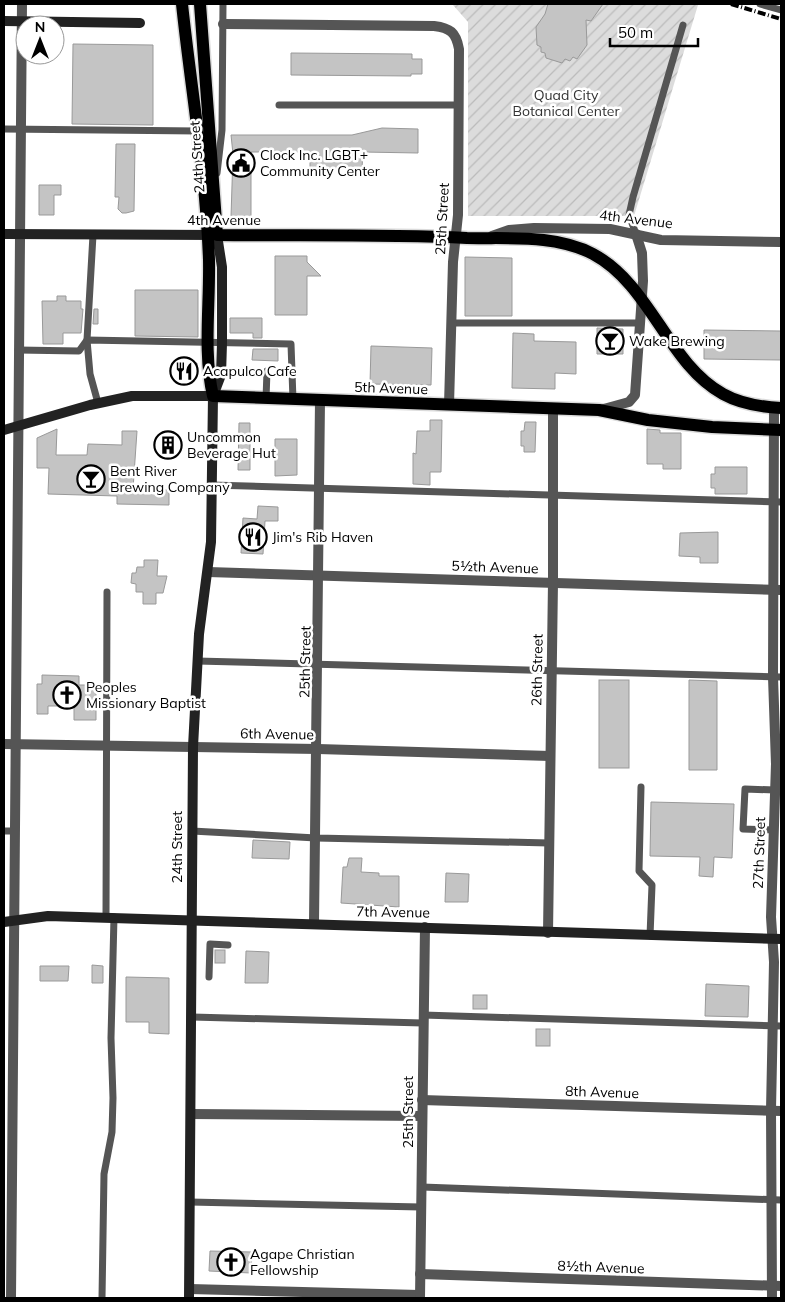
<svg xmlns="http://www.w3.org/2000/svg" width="785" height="1302" font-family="Mulish,sans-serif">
  <defs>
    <pattern id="garden-furrows" width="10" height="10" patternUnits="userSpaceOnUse" patternTransform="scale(1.25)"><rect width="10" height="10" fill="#dcdcdc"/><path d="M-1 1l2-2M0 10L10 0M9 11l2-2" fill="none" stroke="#bbb"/></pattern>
  </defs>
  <rect width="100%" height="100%" fill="#fff"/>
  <path fill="url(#garden-furrows)" d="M298,4H694L698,5L634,216H468V22L453,5Z"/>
  <g fill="#c4c4c4" stroke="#999">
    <path d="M548,4H603L591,21L586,20L587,45L577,59L573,57L570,61L565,59L562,63L546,58L545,53L541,52V47L537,45L536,27L545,14Z"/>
    <path d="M73,44L153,45V125L72,124Z"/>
    <path d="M291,53L412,54V59H422V74H411V76L291,75Z"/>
    <path d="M382,128L418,129V153L363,152L362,168L310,169V152H251V217H231L233,154L231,135H352Z"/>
    <path d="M116,144H135L134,211L126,213H122L118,209L119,197H115Z"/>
    <path d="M39,185H61V195H54V215H39Z"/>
    <path d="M275,256H307V262L321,276H307V315H275Z"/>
    <path d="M465,257L512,258V316H465Z"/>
    <path d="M135,290H198V337L135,336Z"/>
    <path d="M57,296H66V301H81V309H83L81,333H63V344H43L42,301H57Z"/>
    <path d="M94,309H98V324H93Z"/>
    <path d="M230,318H262V338H253V333H230Z"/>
    <path d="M597,328L623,329V354H597Z"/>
    <path d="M704,330L781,331V360L704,359Z"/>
    <path d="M513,333L534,334V341L576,342V374L555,373V389L512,388Z"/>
    <path d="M371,346L432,348L431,385L370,384Z"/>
    <path d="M253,349H278V361L252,360Z"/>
    <path d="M172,363H197V376L171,377Z"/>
    <path d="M430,420H442L441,472H430V485L413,484V453L416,454L417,431H430Z"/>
    <path d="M525,422H536L535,452H524V446H521V431H524Z"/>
    <path d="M239,423H250V470H238Z"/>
    <path d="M57,429L56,455H87L88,444L122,445V431H137L133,489L169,490V505L117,504V496L48,494L49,468H37V438Z"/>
    <path d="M647,429L660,430V433H681V469H663V464H647Z"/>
    <path d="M275,439H297V475L275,476Z"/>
    <path d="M715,467H747V494H715V488H711V474H715Z"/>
    <path d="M258,506L278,507V521H265L263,554L241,553L243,518L257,519Z"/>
    <path d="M718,532V563H700V557L679,556L680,533Z"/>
    <path d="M144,560H158L157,576H167L163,593H156V604H143V592H136V584L131,583L132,573H136L137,567H144Z"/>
    <path d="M42,675L79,676V685H96V720H74V706H48V714H37V684H42Z"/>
    <rect x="599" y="680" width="30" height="88"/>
    <path d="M689,680L717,681V770H689Z"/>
    <path d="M651,802L734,804L732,858L714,857L713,877L699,876L700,857L650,856Z"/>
    <path d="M253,840L290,842L289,859L252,858Z"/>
    <path d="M349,858H362L361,872L379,873V876H399V907L341,903L343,867H347Z"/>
    <path d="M446,873L469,874L468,902H445Z"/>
    <rect x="215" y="950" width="10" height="13"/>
    <path d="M246,951L269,952L268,983H245Z"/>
    <path d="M92,965L103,966V983H92Z"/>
    <path d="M40,966H69L68,981H40Z"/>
    <path d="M126,977L169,978V1034L149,1033V1022H126Z"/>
    <path d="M706,984L749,986L748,1017L705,1016Z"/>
    <rect x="473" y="995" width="14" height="14"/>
    <rect x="536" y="1029" width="14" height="17"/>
    <path d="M210,1251L252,1252L251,1273L209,1271Z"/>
  </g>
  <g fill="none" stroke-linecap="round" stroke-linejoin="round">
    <g stroke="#dbdbdb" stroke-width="15">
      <g id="primary">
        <path d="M182,4C191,89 206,174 209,260C210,305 203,353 213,396L599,410L648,420L712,427L781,430"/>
        <path d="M200,4L217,235C300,236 384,234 467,238C508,239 555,234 593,254C651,285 668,364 723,394C741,404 761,407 781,408"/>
      </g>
    </g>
    <g stroke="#555" stroke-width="7">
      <path d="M760,4L781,10"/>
      <path d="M279,105H458"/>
      <path d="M4,129L198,131"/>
      <path d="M217,173L222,130L223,4"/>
      <path d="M636,234L629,215L633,197L683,25"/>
      <path d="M451,323H639"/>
      <path d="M18,350L79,351L87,340L93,235"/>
      <path d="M266,399L267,371"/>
      <path d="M98,403L90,374L87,340L291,344L293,400"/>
      <path d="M211,485L781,502"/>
      <path d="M197,661L781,677"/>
      <path d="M641,787L639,871L652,885L650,936"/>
      <path d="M774,830L743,829L745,789L775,790"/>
      <path d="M4,831H15"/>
      <path d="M192,831L316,838L549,843"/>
      <path d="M106,917L107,592"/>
      <path d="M209,977L210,944L228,945"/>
      <path d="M423,1015L781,1026"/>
      <path d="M192,1017L423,1023"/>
      <path d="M422,1187L781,1200"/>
      <path d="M190,1202L421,1207"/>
      <path d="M102,1298L104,1174L112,1132L113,1098L111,1038L114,917"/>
    </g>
    <g stroke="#555" stroke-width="10">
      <path d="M223,24L434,26C450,28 456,32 459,49L458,215L453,262L449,405"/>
      <path d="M492,236L509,230L534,228L610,229L661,240L781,242"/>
      <path d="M600,410L629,402L635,395L643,281L642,253L636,234"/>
      <path d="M208,572L781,590"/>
      <path d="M4,744L318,749L550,756"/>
      <path d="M314,923L320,401"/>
      <path d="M548,933L553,582V409"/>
      <path d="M422,1100L781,1111"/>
      <path d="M191,1114L422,1116"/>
      <path d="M420,1274L781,1286"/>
      <path d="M190,1289L419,1295"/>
      <path d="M11,1298L22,4"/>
      <path d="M420,1298L425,927"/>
      <path d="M772,1298L771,1110L774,962L771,917L776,764L773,677L774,407"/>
    </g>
    <g stroke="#222" stroke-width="10">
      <path d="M4,21L140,23"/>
      <path d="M4,234L217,235L222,267V343L221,375L213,396L211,542L199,634L193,747L189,1298"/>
      <path d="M4,430L90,405L132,396H213"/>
      <path d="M4,922L48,916L781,939"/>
    </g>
    <use href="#primary" stroke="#000" stroke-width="12"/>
    <path stroke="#000" stroke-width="4" stroke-dasharray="8 2.5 1 2.5" stroke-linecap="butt" d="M731,4L781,19"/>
  </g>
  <defs>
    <g id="civic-ring" transform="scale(1.4375)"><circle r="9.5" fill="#fff" stroke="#000" stroke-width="1.5"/><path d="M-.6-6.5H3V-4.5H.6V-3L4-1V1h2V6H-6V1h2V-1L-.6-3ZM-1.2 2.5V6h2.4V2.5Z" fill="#000"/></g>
    <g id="bar-ring" transform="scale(1.4375)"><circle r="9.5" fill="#fff" stroke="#000" stroke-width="1.5"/><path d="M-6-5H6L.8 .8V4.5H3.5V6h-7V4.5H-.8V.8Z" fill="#000"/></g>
    <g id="restaurant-ring" transform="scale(1.4375)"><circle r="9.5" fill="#fff" stroke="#000" stroke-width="1.5"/><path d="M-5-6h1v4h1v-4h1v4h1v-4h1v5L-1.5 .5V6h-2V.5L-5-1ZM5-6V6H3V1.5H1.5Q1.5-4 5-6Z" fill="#000"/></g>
    <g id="building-ring" transform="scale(1.4375)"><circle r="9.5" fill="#fff" stroke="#000" stroke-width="1.5"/><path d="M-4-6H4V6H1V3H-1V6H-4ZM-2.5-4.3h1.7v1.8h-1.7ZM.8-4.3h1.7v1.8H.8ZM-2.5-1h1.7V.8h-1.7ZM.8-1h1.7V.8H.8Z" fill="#000"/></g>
    <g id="church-ring" transform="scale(1.4375)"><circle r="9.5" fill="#fff" stroke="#000" stroke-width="1.5"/><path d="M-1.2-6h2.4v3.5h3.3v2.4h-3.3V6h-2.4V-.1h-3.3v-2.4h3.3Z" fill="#000"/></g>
  </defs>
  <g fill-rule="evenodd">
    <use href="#civic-ring" x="241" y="163"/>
    <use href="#bar-ring" x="610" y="341"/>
    <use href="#restaurant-ring" x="184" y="371"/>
    <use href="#building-ring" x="168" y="445"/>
    <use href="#bar-ring" x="91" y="479"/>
    <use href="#restaurant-ring" x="253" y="537"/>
    <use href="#church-ring" x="67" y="695"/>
    <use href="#church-ring" x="231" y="1262"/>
  </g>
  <g text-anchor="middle" stroke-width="5" stroke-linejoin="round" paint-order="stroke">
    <g font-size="14" fill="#333" stroke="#fff">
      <text x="566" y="100">Quad City<tspan x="566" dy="16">Botanical Center</tspan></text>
    </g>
    <g font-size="14" fill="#000" stroke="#fff" text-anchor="start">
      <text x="260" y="160">Clock Inc. LGBT+<tspan x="260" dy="16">Community Center</tspan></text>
      <text x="629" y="346">Wake Brewing</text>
      <text x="203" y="376">Acapulco Cafe</text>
      <text x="187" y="442">Uncommon<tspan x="187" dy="16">Beverage Hut</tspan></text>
      <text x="110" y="476">Bent River<tspan x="110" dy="16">Brewing Company</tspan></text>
      <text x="272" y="542">Jim's Rib Haven</text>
      <text x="86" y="692">Peoples<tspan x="86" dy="16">Missionary Baptist</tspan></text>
      <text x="250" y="1259">Agape Christian<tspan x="250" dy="16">Fellowship</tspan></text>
    </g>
    <g font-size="14" fill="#000" stroke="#fff">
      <text transform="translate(197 157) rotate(-94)" y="5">24th Street</text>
      <text transform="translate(442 219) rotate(-87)" y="5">25th Street</text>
      <text transform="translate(636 219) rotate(7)" y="5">4th Avenue</text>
      <text x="224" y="225">4th Avenue</text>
      <text transform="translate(391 388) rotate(2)" y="5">5th Avenue</text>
      <text transform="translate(495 567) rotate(2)" y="5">5½th Avenue</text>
      <text transform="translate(305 662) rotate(-89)" y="5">25th Street</text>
      <text transform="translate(537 670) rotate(-89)" y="5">26th Street</text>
      <text transform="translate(277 734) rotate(1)" y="5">6th Avenue</text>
      <text transform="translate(177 847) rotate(-90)" y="5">24th Street</text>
      <text transform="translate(759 853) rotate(-88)" y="5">27th Street</text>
      <text transform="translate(393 912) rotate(1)" y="5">7th Avenue</text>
      <text transform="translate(602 1092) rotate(2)" y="5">8th Avenue</text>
      <text transform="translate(408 1112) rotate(-90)" y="5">25th Street</text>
      <text transform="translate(601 1267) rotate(2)" y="5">8½th Avenue</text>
    </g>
  </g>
  <rect width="785" height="1302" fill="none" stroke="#000000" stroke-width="10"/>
  <g transform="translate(40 40)"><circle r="24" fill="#ffffff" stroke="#999999"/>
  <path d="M0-4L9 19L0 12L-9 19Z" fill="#000000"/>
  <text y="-8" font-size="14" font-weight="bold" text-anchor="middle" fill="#000000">N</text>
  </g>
  <path d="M610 38v8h88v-8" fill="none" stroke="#000000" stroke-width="2.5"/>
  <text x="618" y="38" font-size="15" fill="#000000" stroke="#ffffff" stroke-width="4" paint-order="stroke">50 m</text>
</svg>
